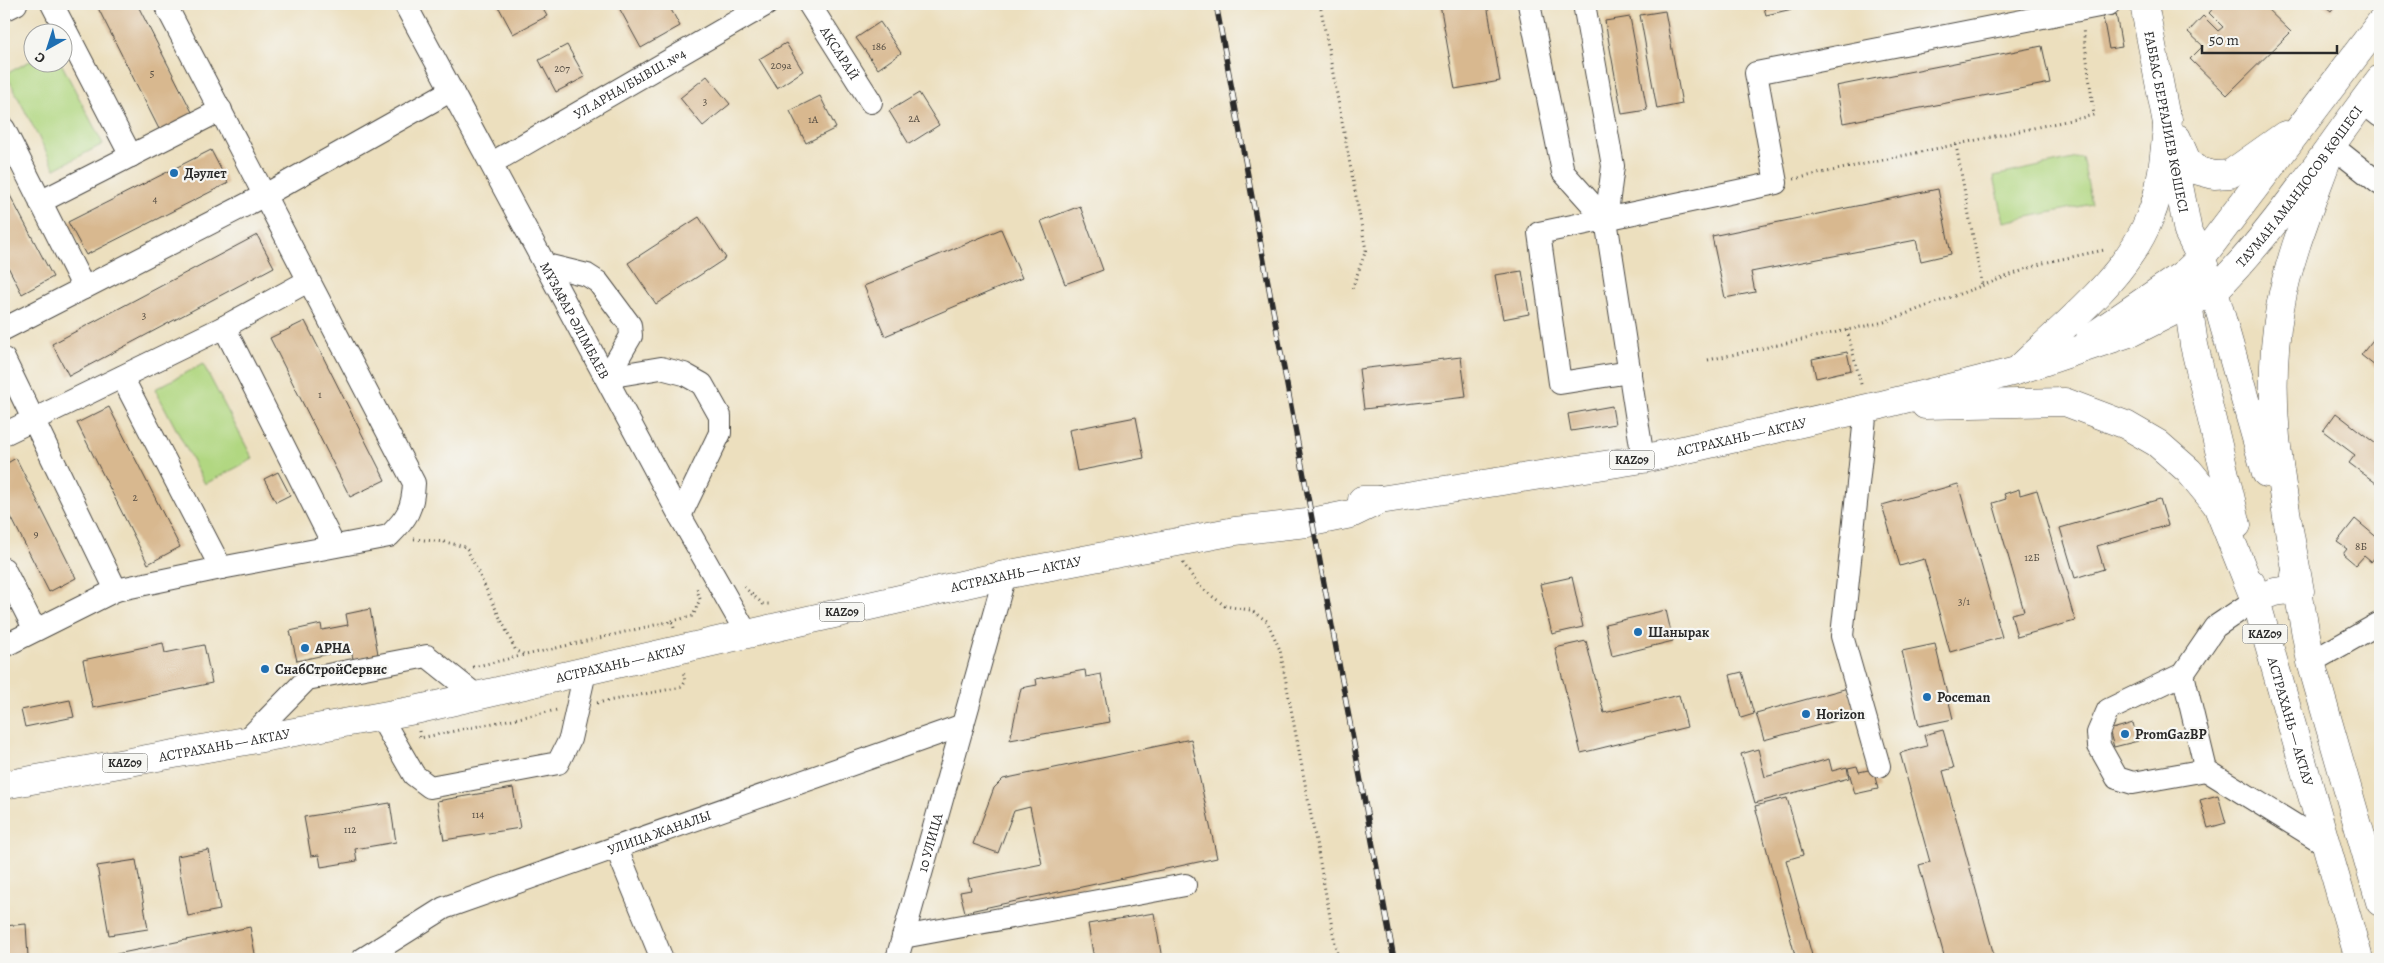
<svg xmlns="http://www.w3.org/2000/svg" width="2384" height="963" font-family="Alegreya,serif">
  <rect width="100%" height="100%" fill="#f6f6f2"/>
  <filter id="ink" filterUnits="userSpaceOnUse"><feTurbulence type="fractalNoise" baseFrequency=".02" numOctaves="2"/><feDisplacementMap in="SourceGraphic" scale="10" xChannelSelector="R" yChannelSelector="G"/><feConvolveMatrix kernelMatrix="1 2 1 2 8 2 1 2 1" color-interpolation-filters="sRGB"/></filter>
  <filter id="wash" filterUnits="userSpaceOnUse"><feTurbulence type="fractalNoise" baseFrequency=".0096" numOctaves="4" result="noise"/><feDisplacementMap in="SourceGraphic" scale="20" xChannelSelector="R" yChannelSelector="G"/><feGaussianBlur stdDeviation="1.12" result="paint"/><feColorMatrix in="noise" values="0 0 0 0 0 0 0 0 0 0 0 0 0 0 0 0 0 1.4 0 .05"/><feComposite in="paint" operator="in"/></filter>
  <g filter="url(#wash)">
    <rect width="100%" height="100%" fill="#ecdfbe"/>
    <g fill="#b1d781" stroke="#6e8156">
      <path d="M32,60V62L61,63L103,144L55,169L6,74Z"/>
      <path d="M2082,157L2092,204L2004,222L1994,176Z"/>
      <path d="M203,364L253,459L205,484L155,389Z"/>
    </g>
    <g id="blocks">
      <g fill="#d8b88f">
        <path d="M96,4H137L194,116L161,133Z"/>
        <path d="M497,4H540L547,16L513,34Z"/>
        <path d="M617,4H668L680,26L641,48Z"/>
        <path d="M1440,4H1487L1500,81L1455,89Z"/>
        <path d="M1763,4H1809L1810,5L1766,15Z"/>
        <path d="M2217,4H2262L2291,32L2227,95L2190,59L2203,46L2188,32L2203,16L2218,31L2223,27L2209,13Z"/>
        <path d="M2322,4H2336L2331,11Z"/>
        <path d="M1665,11L1682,104L1657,109L1640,15Z"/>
        <path d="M2116,14L2122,47L2109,49L2103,17Z"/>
        <path d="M1630,17L1647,110L1622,114L1605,21Z"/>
        <path d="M880,22L901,53L878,69L856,38Z"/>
        <path d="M786,43L803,71L777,88L759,59Z"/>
        <path d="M567,45L585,77L556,92L539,60Z"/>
        <path d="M2042,46L2050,83L1843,123L1836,86Z"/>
        <path d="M707,76L730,104L703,126L680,98Z"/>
        <path d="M919,93L939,125L909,144L889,111Z"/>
        <path d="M820,96L836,128L806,143L790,111Z"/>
        <path d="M211,150L228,183L86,255L68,222Z"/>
        <path d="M4,184L53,277L22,294L4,259Z"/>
        <path d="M1938,189L1951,254L1921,261L1916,240L1751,272L1755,292L1725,298L1712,236Z"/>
        <path d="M1080,206L1103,270L1065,284L1041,221Z"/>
        <path d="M699,217L726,258L656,304L628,263Z"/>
        <path d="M1001,229L1022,278L885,336L864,286Z"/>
        <path d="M257,235L274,267L69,376L52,344Z"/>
        <path d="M1522,271L1529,314L1503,319L1495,275Z"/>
        <path d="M305,321L385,480L350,497L270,338Z"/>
        <path d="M2380,331V370L2361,355Z"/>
        <path d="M1847,352L1851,370L1816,378L1812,359Z"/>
        <path d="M1461,357L1466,397L1364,409L1359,369Z"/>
        <path d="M1612,406L1615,424L1571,431L1568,414Z"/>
        <path d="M109,407L180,547L148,564L77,423Z"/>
        <path d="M2336,413L2380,447V486L2349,463L2355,455L2323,431Z"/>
        <path d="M1136,417L1144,458L1077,471L1069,430Z"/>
        <path d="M16,458L76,578L49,592L4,503V465Z"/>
        <path d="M278,472L290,495L276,502L264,479Z"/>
        <path d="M1958,484L2002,637L1950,652L1924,559L1900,566L1882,505Z"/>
        <path d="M2019,489L2020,495L2037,490L2075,621L2017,637L2011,614L2024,611L1993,503L2006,499L2004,494Z"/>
        <path d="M2160,499L2168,525L2097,546L2104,569L2075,578L2060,528Z"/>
        <path d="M2355,519L2380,540V559L2376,556L2371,562L2364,556L2356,565L2343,554L2347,549L2337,542Z"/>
        <path d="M1572,577L1583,627L1552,634L1540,584Z"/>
        <path d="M370,609L378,654L353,659L351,649L297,661L290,631L321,624L322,630L348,625L346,614Z"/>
        <path d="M1666,610L1673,641L1612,656L1605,624Z"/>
        <path d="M1586,641L1604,713L1679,695L1687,727L1581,753L1555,648Z"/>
        <path d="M163,643L165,653L204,645L212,683L93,708L83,660Z"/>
        <path d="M1935,644L1953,719L1919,726L1902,651Z"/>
        <path d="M1085,670L1086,677L1101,674L1110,722L1010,740L1021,688L1037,685L1036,679Z"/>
        <path d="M1742,672L1754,714L1741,718L1730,675Z"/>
        <path d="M1848,688L1856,715L1764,740L1756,713Z"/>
        <path d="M70,700L74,717L25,727L21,710Z"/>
        <path d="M2133,723L2138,741L2114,747L2109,730Z"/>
        <path d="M1943,730L1954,768L1943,771L1995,959H1945L1919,865L1930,862L1900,753L1927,746L1924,735Z"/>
        <path d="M1191,739L1217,858L965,912L960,892L971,890L968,879L1042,864L1030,807L1014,811L998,853L973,844L994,788L1003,779Z"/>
        <path d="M1758,749L1765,777L1829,759L1832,771L1847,767L1849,778L1755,803L1741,754Z"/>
        <path d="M1857,766L1859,772L1873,769L1878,789L1855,794L1848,768Z"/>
        <path d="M513,788L520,828L444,840L437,801Z"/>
        <path d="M2218,795L2226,823L2208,828L2200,800Z"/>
        <path d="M1787,798L1803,855L1786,860L1813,959H1796L1755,806Z"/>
        <path d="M390,803L396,842L355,849L357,861L321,867L319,855L311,856L304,817Z"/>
        <path d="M209,850L220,910L188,916L177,856Z"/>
        <path d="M136,860L148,929L109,935L97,866Z"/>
        <path d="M1154,913L1162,959H1094L1088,924Z"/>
        <path d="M26,924L28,957L4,959V926Z"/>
        <path d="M250,927L256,959H102V957Z"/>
      </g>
    </g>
  </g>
  <g filter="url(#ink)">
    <use href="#blocks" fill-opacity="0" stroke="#484641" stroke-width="1"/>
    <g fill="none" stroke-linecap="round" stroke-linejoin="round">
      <g stroke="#484641" stroke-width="24">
        <g id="minor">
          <path d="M52,4L131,156"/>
          <path id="s1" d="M405,4L680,516L747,634"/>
          <path id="s2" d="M809,4L871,102"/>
          <path d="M1529,4L1563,172L1606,220"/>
          <path d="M1584,4L1613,166L1606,220L1643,459"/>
          <path d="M4,10L16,4"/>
          <path d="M2362,102L2380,116"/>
          <path d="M4,129L84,288"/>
          <path d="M2332,146L2380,184"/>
          <path id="s3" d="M492,163L767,4"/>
          <path d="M40,202L221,110"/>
          <path d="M546,265L587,275L598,282L630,325L631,336L607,377"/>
          <path d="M224,327L334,546"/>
          <path d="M4,329L265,195L452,90"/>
          <path d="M4,359L116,590L221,568L389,536C407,518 413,509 414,483L165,4"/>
          <path d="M1630,372L1560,383L1539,233L1776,183L1756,73L2109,4"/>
          <path d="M122,377L221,568"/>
          <path d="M607,377L661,368L684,374L702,384L720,416V433L680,516"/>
          <path d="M1866,408L1842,636L1879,766"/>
          <path d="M4,434L224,327L308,281"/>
          <path d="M4,569L35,630"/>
          <path d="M2255,600L2215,627L2183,674L2206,770L2327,845"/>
          <path d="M4,646L116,590"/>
          <path d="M2311,662L2380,623"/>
          <path d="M2183,674L2108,710L2098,733L2099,746L2117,778L2133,783L2206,770"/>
          <path d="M380,716L414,775L430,787L558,763L570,739L585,672"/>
          <path d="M247,740L307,679L427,656L477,696"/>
          <path d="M616,847L662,959"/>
          <path d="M903,937L1185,885"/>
          <path id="s4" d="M363,959L444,908L963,725"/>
          <path id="s5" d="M897,959L1005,575"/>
        </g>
      </g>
      <g stroke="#484641" stroke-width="29">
        <g id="major">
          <path id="s6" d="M2144,4L2188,232L2201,258L2380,23"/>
          <path d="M2177,138L2187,161L2199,171L2214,175L2230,174L2285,135"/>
          <path id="s7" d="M2214,291C2277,228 2326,150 2380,79"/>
        </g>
      </g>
      <g stroke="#484641" stroke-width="29">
        <g id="highway">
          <path d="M2186,288L2194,345L2237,525"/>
          <path d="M2090,338L2185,273L2201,258L2214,291L2266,473"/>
          <path d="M2021,367C2067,322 2126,278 2150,217C2163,187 2164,151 2168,119"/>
          <path d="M1925,405L2065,402L2126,425L2157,443L2189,471L2217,505L2255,600C2270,592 2282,589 2300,591C2283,495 2263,406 2280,308C2290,252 2313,200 2332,146"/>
          <path id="s8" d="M1362,500H1380L1643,459L1881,405L2016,371L2132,332L2214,291"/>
          <path d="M2295,575L2311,662L2380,902"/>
          <path id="s9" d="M2251,583L2359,959"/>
          <path id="s10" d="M4,785L415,710L1005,575L1235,531L1307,523L1351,514L1380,500"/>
        </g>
      </g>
      <g stroke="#484641" stroke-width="3" stroke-dasharray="1 4" stroke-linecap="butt">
        <path d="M1320,4L1366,250L1352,289"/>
        <path d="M1976,4L1978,11"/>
        <path d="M1956,145L1982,285"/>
        <path d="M1794,179L2094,115L2083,29"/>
        <path d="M1847,330L1862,388"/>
        <path d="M1708,360L1884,322L2043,263L2104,250"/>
        <path d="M414,539L445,542L466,547L516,651L526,655L672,621L674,628"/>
        <path d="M1183,563L1199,586L1225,606L1250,610L1267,621L1280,650L1338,959"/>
        <path d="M744,587L763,604H771"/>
        <path d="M672,621L693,616L700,599L696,587"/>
        <path d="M473,667L525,655"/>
        <path d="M597,703L682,687L685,682L683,670"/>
        <path d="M419,731L420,738L557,710"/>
      </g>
      <use href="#minor" stroke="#fff" stroke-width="22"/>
      <use href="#major" stroke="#fff" stroke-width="28"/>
      <use href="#highway" stroke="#fff" stroke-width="28"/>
      <g stroke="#2b2b2b" stroke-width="5.5">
        <path id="rail" d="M1216,4L1394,959"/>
      </g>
      <use href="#rail" stroke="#f6f6f2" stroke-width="4" stroke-dasharray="11" stroke-linecap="butt"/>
    </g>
  </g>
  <g fill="#1f6fb2" stroke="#f6f6f2" stroke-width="2">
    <circle cx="174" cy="173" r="5"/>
    <circle cx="1638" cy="632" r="5"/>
    <circle cx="305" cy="648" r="5"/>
    <circle cx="265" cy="669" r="5"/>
    <circle cx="1927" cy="697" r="5"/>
    <circle cx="1806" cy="714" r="5"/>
    <circle cx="2125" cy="734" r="5"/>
  </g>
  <g text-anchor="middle" stroke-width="4.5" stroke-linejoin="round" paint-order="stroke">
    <g font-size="11" fill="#564e44">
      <text x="879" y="50">186</text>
      <text x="781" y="69">209а</text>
      <text x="562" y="72">207</text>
      <text x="152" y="77">5</text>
      <text x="705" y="105">3</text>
      <text x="914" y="122">2А</text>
      <text x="813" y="123">1А</text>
      <text x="155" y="203">4</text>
      <text x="144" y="319">3</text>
      <text x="320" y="398">1</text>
      <text x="135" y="501">2</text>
      <text x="36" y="537">9</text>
      <text x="2361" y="550">8Б</text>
      <text x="2032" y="561">12Б</text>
      <text x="1964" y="605">3/1</text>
      <text x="478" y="818">114</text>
      <text x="350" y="833">112</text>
    </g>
    <g fill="#f6f6f2" stroke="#686867" stroke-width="1">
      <rect x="1609.5" y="450.5" width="45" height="19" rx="4"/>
      <rect x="819.5" y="602.5" width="45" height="19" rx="4"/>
      <rect x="2242.5" y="624.5" width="45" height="19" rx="4"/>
      <rect x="102.5" y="753.5" width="45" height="19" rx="4"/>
    </g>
    <g font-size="12" font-weight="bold" fill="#2b2b2b">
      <text x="1632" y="464">KAZ09</text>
      <text x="842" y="616">KAZ09</text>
      <text x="2265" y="638">KAZ09</text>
      <text x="125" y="767">KAZ09</text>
    </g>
    <g font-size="14" fill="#2b2b2b" stroke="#f6f6f2">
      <text dy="5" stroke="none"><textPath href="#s2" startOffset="58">АҚСАРАЙ</textPath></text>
      <text dy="5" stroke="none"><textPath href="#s3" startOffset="159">УЛ.АРНА/БЫВШ.№4</textPath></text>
      <text dy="5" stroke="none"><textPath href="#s6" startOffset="120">ҒАББАС БЕРҒАЛИЕВ КӨШЕСІ</textPath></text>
      <text dy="5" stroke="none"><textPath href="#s7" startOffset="135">ТАУМАН АМАНДОСОВ КӨШЕСІ</textPath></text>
      <text dy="5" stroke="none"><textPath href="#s1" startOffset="359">МҰЗАФАР ӘЛІМБАЕВ</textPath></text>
      <text dy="5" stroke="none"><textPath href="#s8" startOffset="385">АСТРАХАНЬ — АКТАУ</textPath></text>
      <text dy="5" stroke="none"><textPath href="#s10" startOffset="1034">АСТРАХАНЬ — АКТАУ</textPath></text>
      <text dy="5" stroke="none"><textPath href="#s10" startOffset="629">АСТРАХАНЬ — АКТАУ</textPath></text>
      <text dy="5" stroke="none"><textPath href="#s9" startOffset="144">АСТРАХАНЬ — АКТАУ</textPath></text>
      <text dy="5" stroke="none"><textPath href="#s10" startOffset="224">АСТРАХАНЬ — АКТАУ</textPath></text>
      <text dy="5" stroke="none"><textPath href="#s4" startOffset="324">УЛИЦА ЖАНАЛЫ</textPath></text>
      <text dy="5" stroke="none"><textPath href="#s5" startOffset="121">10 УЛИЦА</textPath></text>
    </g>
    <g font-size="14" font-weight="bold" fill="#2b2b2b" stroke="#f6f6f2" text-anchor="start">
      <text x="184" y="178">Дәулет</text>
      <text x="1648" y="637">Шанырак</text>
      <text x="315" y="653">АРНА</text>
      <text x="275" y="674">СнабСтройСервис</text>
      <text x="1937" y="702">Poceman</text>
      <text x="1816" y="719">Horizon</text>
      <text x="2135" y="739">PromGazBP</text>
    </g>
  </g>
  <rect width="2384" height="963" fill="none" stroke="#f6f6f2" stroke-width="20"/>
  <g transform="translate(48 48) rotate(219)"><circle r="24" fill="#f6f6f2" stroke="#a5a5a2"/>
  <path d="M0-4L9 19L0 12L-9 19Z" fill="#1f6fb2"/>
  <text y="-8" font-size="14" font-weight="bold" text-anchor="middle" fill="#2b2b2b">С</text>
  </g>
  <path d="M2202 45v8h135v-8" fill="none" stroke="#2b2b2b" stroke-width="2.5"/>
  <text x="2209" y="45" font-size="15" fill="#2b2b2b" stroke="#f6f6f2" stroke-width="4" paint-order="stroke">50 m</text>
</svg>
